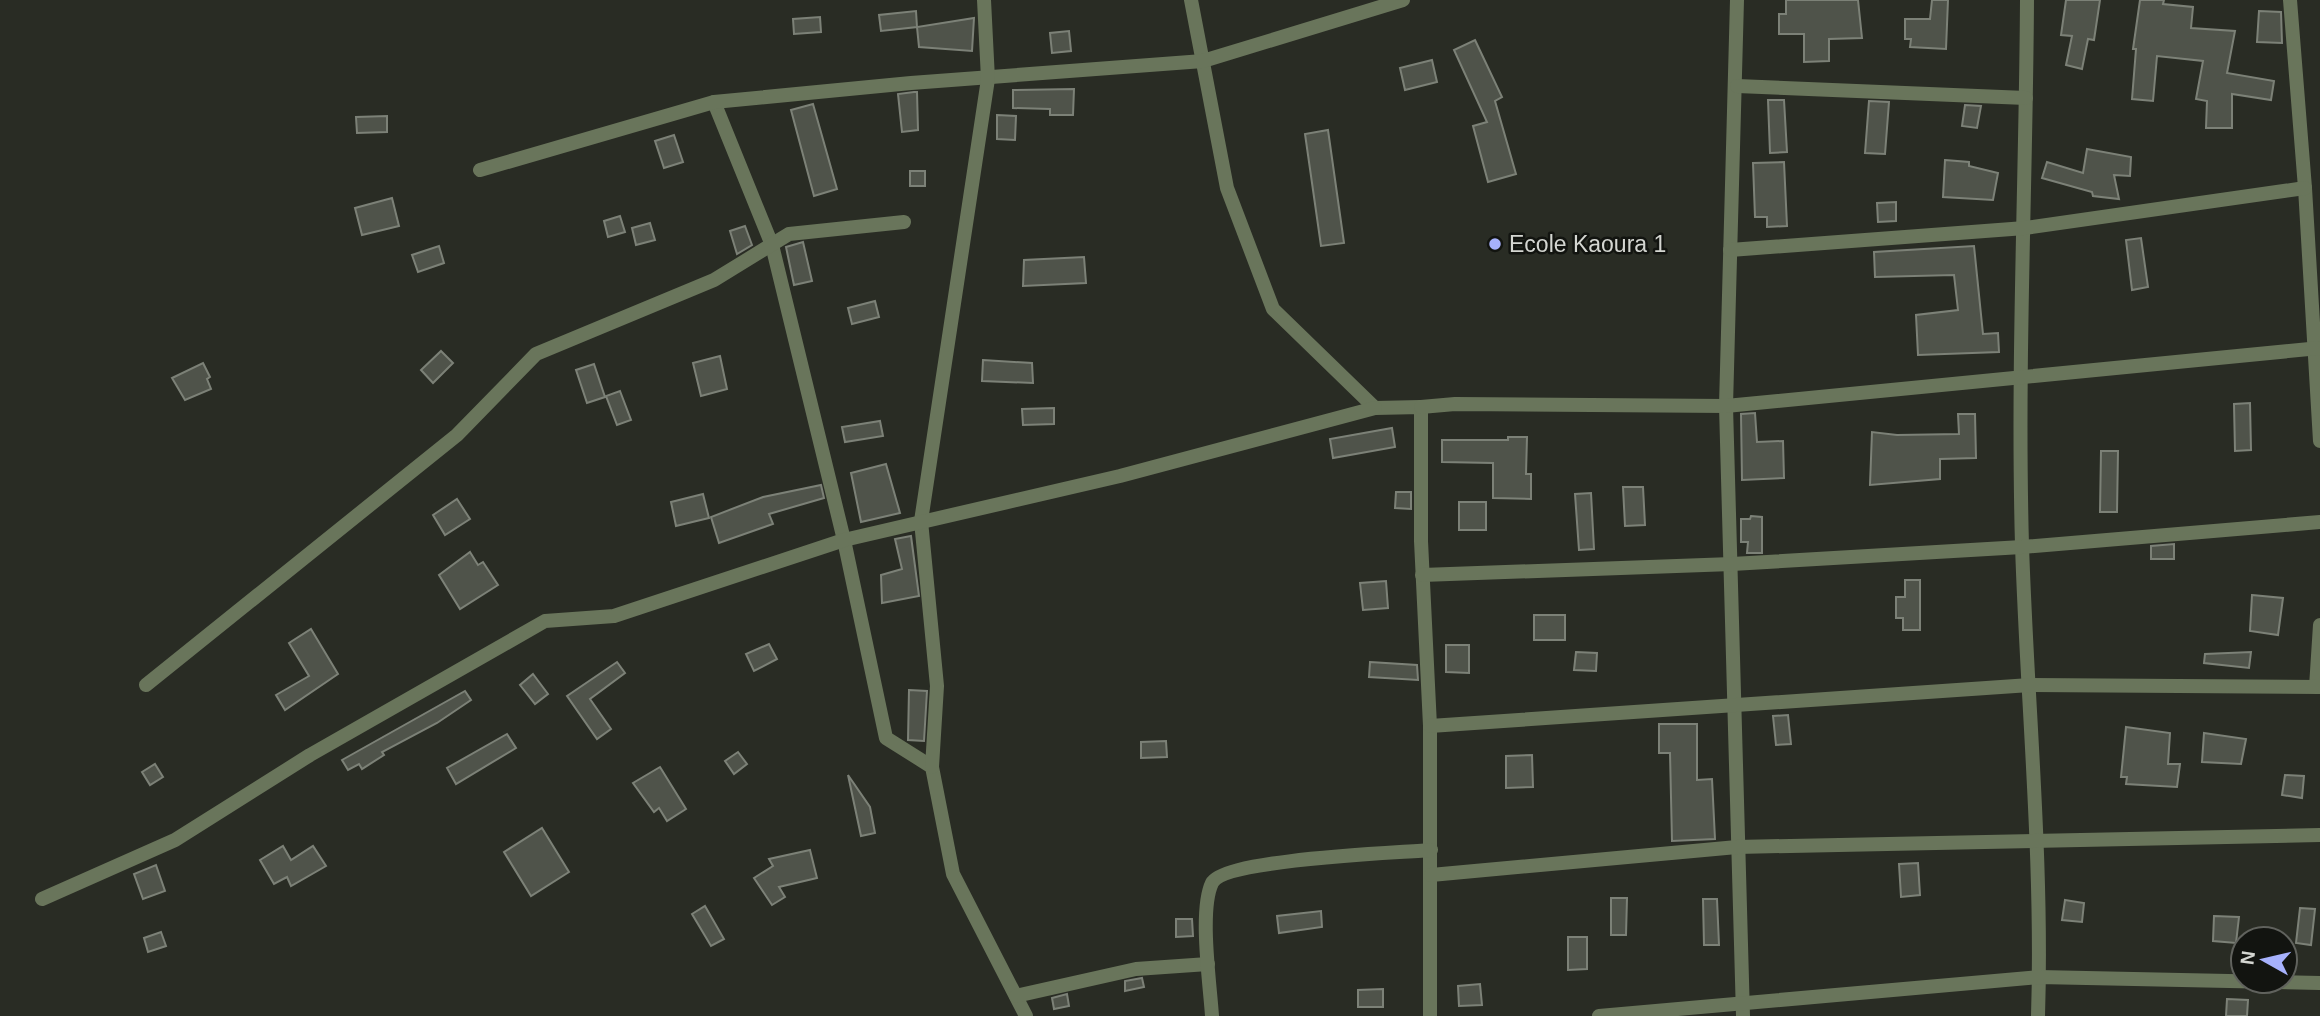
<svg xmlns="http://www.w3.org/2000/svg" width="2320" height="1016" font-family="Helvetica,sans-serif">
  <rect width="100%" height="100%" fill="#292c24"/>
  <g fill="#4f534a" stroke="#7c8177" stroke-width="2">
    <path d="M1786,0H1858L1862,38L1829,39V61L1804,62V34H1779V14H1786Z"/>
    <path d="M1932,0H1948L1946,49L1910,47L1911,39H1905V19H1930Z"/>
    <path d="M2066,0H2100L2094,40L2088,39L2082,69L2066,65L2072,36L2061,35Z"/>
    <path d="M2140,0H2164L2163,4L2193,7L2191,28L2235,31L2227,73L2274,81L2271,100L2232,94V128H2206L2207,101L2196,99L2203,61L2157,56L2153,101L2132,99L2136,49H2133Z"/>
    <path d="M916,11L917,27L881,31L879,15Z"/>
    <path d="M2259,11L2281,12L2282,43L2257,42Z"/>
    <path d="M820,17L821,32L794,34L793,19Z"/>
    <path d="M974,18L972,51L919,47L917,27Z"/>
    <path d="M1069,31L1071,51L1052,53L1050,33Z"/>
    <path d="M1475,40L1502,97L1495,101L1516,174L1488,182L1473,126L1487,122L1454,50Z"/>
    <path d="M1432,60L1437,82L1405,90L1400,68Z"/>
    <path d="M1074,89L1073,115H1050V109L1013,108V90Z"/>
    <path d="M914,92H917L918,130L902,132L898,94Z"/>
    <path d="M1768,100H1784L1787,152L1770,153Z"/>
    <path d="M1869,101L1889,102L1885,154L1865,153Z"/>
    <path d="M813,104L837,189L814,196L791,110Z"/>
    <path d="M1965,105L1981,106L1977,128L1962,126Z"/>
    <path d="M997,115L1016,116L1015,140L997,139Z"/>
    <path d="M387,116V132L357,133L356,117Z"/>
    <path d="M1328,130L1344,243L1321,246L1305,134Z"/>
    <path d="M674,135L683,162L664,168L655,141Z"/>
    <path d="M2087,149L2131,157L2130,176L2114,175L2119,199L2093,196L2092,192L2042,178L2047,162L2083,173Z"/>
    <path d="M1945,160L1969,162V166L1998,173L1993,200L1943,197Z"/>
    <path d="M1784,162L1787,226L1767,227V217H1755L1753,163Z"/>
    <rect x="910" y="171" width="15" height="15"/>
    <path d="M392,198L399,226L362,235L355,208Z"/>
    <path d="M1896,202V221L1878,222L1877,203Z"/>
    <path d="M620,216L625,232L608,237L604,221Z"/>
    <path d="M650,223L655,240L636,245L632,228Z"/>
    <path d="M745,226L752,245L737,254L730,231Z"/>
    <path d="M2141,238L2148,287L2132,290L2126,240Z"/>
    <path d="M803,242L812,281L794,285L786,247Z"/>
    <path d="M439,246L444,263L418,272L412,255Z"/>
    <path d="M1974,246L1983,334L1998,333L1999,352L1918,355L1916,315L1958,310L1954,275L1875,277L1874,252Z"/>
    <path d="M1084,257L1086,283L1023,286L1024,260Z"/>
    <path d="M875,301L879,317L852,324L848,308Z"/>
    <path d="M441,351L453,363L433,383L421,370Z"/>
    <path d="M720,356L727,389L701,396L693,363Z"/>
    <path d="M983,360L1032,363L1033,383L982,381Z"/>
    <path d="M203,363L210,377L207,379L211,389L185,400L172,378Z"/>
    <path d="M594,364L605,397L587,403L576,370Z"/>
    <path d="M620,391L631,420L617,425L606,396Z"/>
    <path d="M2250,403L2251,450L2235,451L2234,404Z"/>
    <path d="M1054,408V424L1023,425L1022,409Z"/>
    <path d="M1755,413L1757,442L1783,441L1784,478L1742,480L1741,414Z"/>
    <path d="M1958,414H1975L1976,458L1940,459V479L1870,485L1872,432L1897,435L1959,434Z"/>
    <path d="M880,421L883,436L845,442L842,427Z"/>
    <path d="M1392,428L1395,447L1333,458L1330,439Z"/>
    <path d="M1508,437H1527L1526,474H1531V499L1493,498V463L1442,462V440H1508Z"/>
    <path d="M2101,451H2118L2117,512H2100Z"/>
    <path d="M886,464L900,513L861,522L851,473Z"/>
    <path d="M821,485L824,498L769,514L773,524L719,543L711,517L763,497Z"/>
    <path d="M1623,487H1643L1645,525L1625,526Z"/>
    <path d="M1396,492H1411V509L1395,508Z"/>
    <path d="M1591,493L1594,549L1579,550L1575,494Z"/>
    <path d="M703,494L709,518L676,526L671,502Z"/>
    <path d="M457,499L470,519L445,535L433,515Z"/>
    <rect x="1459" y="502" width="27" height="28"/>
    <path d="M1751,516L1762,517V553H1747L1748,542H1741V519H1750Z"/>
    <path d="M911,536L919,596L882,603L881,575L902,569L895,539Z"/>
    <path d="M2174,544V559H2151V546Z"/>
    <path d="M470,552L478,565L483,562L498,585L460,609L439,575Z"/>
    <path d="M1905,580H1920V630H1903V618H1896V597H1905Z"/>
    <path d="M1386,581L1388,608L1363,610L1360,583Z"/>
    <path d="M2252,595L2283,598L2278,635L2250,631Z"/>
    <rect x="1534" y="615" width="31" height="25"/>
    <path d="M311,629L338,674L285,710L276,695L309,676L289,643Z"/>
    <path d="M769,644L777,659L754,671L746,654Z"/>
    <path d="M1446,645H1469V673L1446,672Z"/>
    <path d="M1576,652L1597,653L1596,671L1574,670Z"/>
    <path d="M2251,652L2249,668L2204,663L2205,654Z"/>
    <path d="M617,662L625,673L590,699L611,729L597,739L567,696Z"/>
    <path d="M1370,662L1417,665L1418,680L1369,677Z"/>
    <path d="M533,674L548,694L535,704L520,685Z"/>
    <path d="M909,690L927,691L924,741L908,740Z"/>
    <path d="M465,691L471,700L437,723L382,752L384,755L362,769L359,764L348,770L342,760Z"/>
    <path d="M1788,715L1791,744L1776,745L1773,716Z"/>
    <path d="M1659,724H1697V780L1712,779L1715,839L1672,841L1670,753H1659Z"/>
    <path d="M2126,727L2170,733L2168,764H2180L2177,787L2126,784L2127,777H2121Z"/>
    <path d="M2204,733L2246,739L2241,764L2202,762Z"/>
    <path d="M507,734L516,748L456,784L447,768Z"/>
    <path d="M1166,741L1167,757L1141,758V742Z"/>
    <path d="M738,752L747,764L734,774L725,761Z"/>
    <path d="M1532,755L1533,787L1506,788V756Z"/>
    <path d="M155,764L163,777L150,785L142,772Z"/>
    <path d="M660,767L686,809L667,821L659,808L654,812L633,783Z"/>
    <path d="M848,775L870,807L875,833L861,836Z"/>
    <path d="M2285,775L2304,776L2302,798L2282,795Z"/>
    <path d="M542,828L569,872L531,896L504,852Z"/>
    <path d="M283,846L291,860L313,846L326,866L291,886L287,877L274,884L260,860Z"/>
    <path d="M810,850L817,878L779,887L785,897L772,905L754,878L773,866L769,859Z"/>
    <path d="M1918,863L1920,895L1901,897L1899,864Z"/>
    <path d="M156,865L165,891L143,899L134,874Z"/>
    <path d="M1611,898H1627L1626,935H1611Z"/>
    <path d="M1703,899H1717L1719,945H1704Z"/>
    <path d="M2065,900L2084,903L2082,922L2062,920Z"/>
    <path d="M705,906L724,939L711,946L692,914Z"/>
    <path d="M2300,908L2315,909L2311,945L2296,943Z"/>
    <path d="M1321,911L1322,927L1279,933L1277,916Z"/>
    <path d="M2214,916L2239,917L2236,943L2213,941Z"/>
    <path d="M1176,919H1192L1193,936L1176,937Z"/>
    <path d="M161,932L166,946L148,952L144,938Z"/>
    <path d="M1568,937H1587V969L1568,970Z"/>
    <path d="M1142,978L1144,987L1125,991V981Z"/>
    <path d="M1480,984L1482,1005L1459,1006L1458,986Z"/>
    <path d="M1383,989V1007H1358V990Z"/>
    <path d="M1067,994L1069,1006L1054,1009L1052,998Z"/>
    <path d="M2227,999L2248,1000L2247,1016H2226Z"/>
  </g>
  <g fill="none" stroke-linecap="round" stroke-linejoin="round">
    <g stroke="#69755b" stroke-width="14">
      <path d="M1191,0L1227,188L1273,309L1375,408L1421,407V541L1430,726V1016"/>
      <path d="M1737,0L1726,406L1743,1016"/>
      <path d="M2027,0C2026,182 2017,364 2022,545C2027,702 2043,859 2038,1016"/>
      <path d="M2290,0L2305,188L2320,441"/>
      <path d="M1737,86L2026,98"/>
      <path d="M714,102L772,245L844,540L886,738L932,767L953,874L1026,1016"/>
      <path d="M480,170L714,102L911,83L1203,61L1403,0"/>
      <path d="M1730,250L2025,228L2305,188"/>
      <path d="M1421,407L1455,404L1726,406L2320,348"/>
      <path d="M1422,575L1732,564L2022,547L2320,522"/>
      <path d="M146,685L457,435L536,354L714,280L789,234L904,222"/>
      <path d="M2316,687L2320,625"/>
      <path d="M1430,726L2030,685L2320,687"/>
      <path d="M932,767L937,686L921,521L988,79L984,0"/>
      <path d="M1431,875L1737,847L2320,835"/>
      <path d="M42,899L175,840L310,755L545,621L614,616L844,540L1120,476L1375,408"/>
      <path d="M1016,996L1136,969L1208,964"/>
      <path d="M1212,1016C1210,984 1199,910 1212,883C1224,859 1398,853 1431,850"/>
      <path d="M1599,1016L2039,977L2320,983"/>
    </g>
  </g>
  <circle fill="#a6b1fc" stroke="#121410" stroke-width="2.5" cx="1495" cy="244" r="7"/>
  <g text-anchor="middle" stroke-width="5" stroke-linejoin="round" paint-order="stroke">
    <g font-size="23" fill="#d4d6d1" stroke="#121410" text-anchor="start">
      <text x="1509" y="252">Ecole Kaoura 1</text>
    </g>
  </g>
  <g transform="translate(2264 960) rotate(278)"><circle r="33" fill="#121410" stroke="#60625d" stroke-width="2"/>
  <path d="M0-5L12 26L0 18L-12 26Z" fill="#a6b1fc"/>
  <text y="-10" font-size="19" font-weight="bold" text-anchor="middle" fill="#d4d6d1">N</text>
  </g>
</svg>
